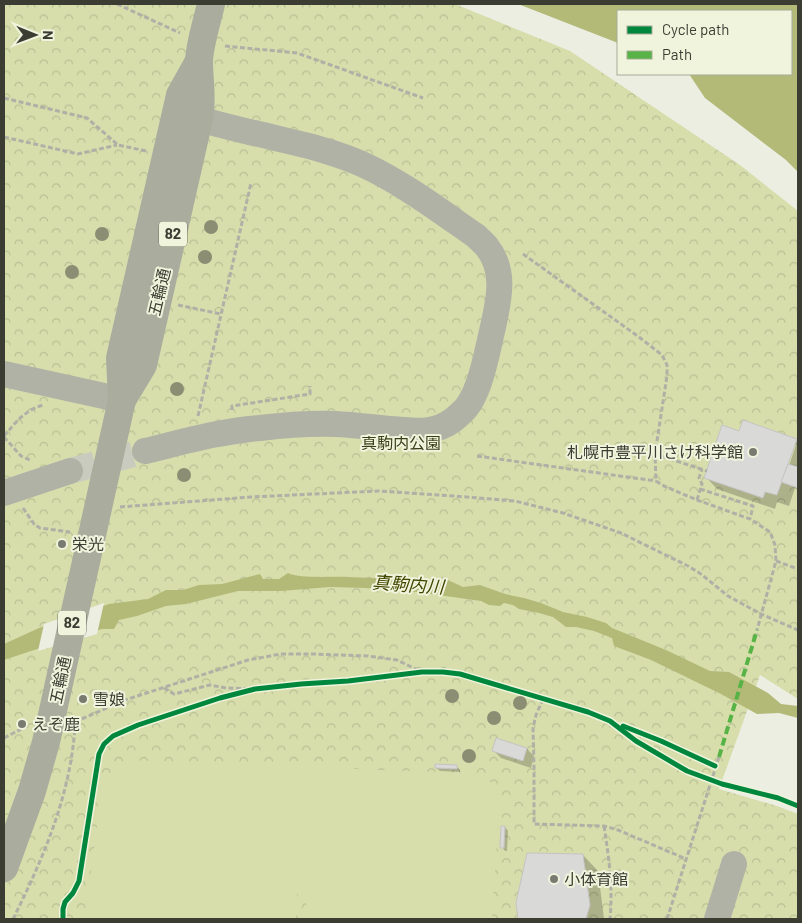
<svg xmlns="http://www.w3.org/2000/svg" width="802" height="923" font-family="Barlow,'Noto Sans JP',sans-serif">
  <defs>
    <pattern id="forest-crowns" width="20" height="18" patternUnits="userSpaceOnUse" patternTransform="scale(1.25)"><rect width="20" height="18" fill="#d7deac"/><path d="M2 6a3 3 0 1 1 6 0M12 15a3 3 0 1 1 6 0" fill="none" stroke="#b9bf94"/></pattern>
  </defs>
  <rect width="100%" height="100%" fill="#eceee2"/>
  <path fill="url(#forest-crowns)" d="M4,4H455L570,51L740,165L798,211V699L760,675L719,789L777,806L798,814V919H4Z"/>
  <path fill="#d7deac" d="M127,760L483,774L500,793L492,919H313L309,912L298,881L296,919H88L86,909L103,781Z"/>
  <g fill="#b3ba78">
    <path d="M518,4H798V172L786,160L705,98L689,74H791V11H618V43Z"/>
    <path d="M288,573C300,579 334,576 349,577C379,578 409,581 439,583L448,580L463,587L480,585L505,594L524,598L541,603L563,612L587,617L606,623L612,628L666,650L710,671L729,672L768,693L781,704L798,706V718L779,713L757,714L721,694L651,660L614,646L612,638L594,631L576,627H566L553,617L539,613L519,609L513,605L504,603L500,606L489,605L481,601L417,592L365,588L330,587L281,591H238L186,604L166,606L137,616L119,620L114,629H102L31,651L4,660V644L39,628L109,604L148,599L166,590H183L199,585L222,584L260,574L263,579H279Z"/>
  </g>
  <path fill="#eceee2" d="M104,603L97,634L38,651L44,624Z"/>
  <g fill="#0003" fill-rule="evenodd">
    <path d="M740,433L796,440L798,442V489L795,488L789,506L777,502L775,509L717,489L706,477ZM793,445H796L787,471L785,470Z"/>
    <path d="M527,749L534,756L531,768L501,758L494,751Z"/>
    <path d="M457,767L460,770V772L440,771L436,768Z"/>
    <path d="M505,827L508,831L507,851H505L502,847Z"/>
    <path d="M583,855L598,871L604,919H519L517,903Z"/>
  </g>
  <g fill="#d9d9d8" stroke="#c5c4c3">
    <path d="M743,420L797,439L777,495L765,492L763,498L704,478L722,425L739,431Z"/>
    <path d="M788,464L798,467V488L781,482Z"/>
    <path d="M496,738L527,748L523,761L492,751Z"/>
    <path d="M435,764L457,765V769L435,768Z"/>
    <path d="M501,826H505L504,848H500Z"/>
    <path d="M527,853L583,854L590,905L586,919H518L516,903Z"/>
  </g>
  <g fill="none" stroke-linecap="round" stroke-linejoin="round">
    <path stroke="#c9cbbf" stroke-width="26" stroke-dasharray="26 13" stroke-linecap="butt" d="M70,471L145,451"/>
    <g stroke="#afb1a6" stroke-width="3" stroke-dasharray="5 2.5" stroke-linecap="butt">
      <path d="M117,4L180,33"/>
      <path d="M225,46L297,53L423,98"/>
      <path d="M4,98L87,118L118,145L146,151"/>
      <path d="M4,137L78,154L117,145"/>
      <path d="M523,254L639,337L662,355L667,365V376L655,454L656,481L664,486L697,500L750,519L770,532L775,545L776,561L757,630"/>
      <path d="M178,305L221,314"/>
      <path d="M232,410V406L310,394V386"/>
      <path d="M198,416L251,183"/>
      <path d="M4,436C16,422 24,411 43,405"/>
      <path d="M4,437L21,456L30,460"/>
      <path d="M655,454L707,471"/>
      <path d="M477,456L656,481"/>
      <path d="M700,489L753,506L750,519"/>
      <path d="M697,500L702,484L699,478L702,469"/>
      <path d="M120,507L251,497L378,491L454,496L515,501L563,513L621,533L688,566L701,574L728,596L761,614L798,630"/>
      <path d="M23,508L34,524L40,528L70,532"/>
      <path d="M776,561L798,569"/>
      <path d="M164,688L174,694L210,685L226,688L255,689"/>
      <path d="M543,699L536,715L533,728L534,766V824L604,826L618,830L686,859"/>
      <path d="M75,722L125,700L248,660L281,654H313L368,656L397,660L422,672"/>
      <path d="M4,738L27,726"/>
      <path d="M604,826C609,858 613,887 610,919"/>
      <path d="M13,919C43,859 71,794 75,726"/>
      <path d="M667,919L719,757"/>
    </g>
    <g stroke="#b1b2a6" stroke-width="26">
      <path d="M4,374L122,400"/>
      <path d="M145,451C183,442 221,431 260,428C285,425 311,423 336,424C359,425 381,429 404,430C414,431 424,432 434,429C443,427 453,421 460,414C480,399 487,351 493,327C499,299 506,271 487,247C484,243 479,239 476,236C440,211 403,183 364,165C329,149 291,142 254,133C236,129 217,124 199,119"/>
      <path d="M4,493L70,471"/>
      <path d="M717,919L734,864"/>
    </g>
    <g stroke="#aaac9e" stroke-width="28">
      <path d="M122,400L143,365L199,119C203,98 199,82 199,61C200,42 207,22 211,4"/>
      <path d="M4,868L32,791L46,742L122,400L120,358L180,95L199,61"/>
    </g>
    <path stroke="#57b346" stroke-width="4" stroke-dasharray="8 4" stroke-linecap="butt" d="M719,757L757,630"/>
    <g stroke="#f0f4dc" stroke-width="8">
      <g id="cycleway">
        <path d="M623,726L661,741L715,766"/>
        <path d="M63,919V909L65,902L73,893L79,881L99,754L104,744L113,736L138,725L220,698L255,689L301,684L348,681L422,672H443L460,674L588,712L610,721L636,741L687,771L722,784L778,798L798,806"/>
      </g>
    </g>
    <use href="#cycleway" stroke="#00873e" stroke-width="5"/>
  </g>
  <g fill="#8b8e73">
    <circle cx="211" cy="227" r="7"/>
    <circle cx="102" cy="234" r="7"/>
    <circle cx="205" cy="257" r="7"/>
    <circle cx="72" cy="272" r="7"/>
    <circle cx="177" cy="389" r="7"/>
    <circle cx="184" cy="475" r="7"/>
    <circle cx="452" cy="696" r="7"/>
    <circle cx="520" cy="703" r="7"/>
    <circle cx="494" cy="718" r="7"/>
    <circle cx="469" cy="756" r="7"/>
  </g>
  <g fill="#797b70" stroke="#f0f4dc" stroke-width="2">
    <circle cx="753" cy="452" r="5"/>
    <circle cx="62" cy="544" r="5"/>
    <circle cx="83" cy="699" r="5"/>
    <circle cx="22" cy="724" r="5"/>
    <circle cx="554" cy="879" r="5"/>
  </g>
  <g text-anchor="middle" stroke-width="4" stroke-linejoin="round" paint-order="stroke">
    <g fill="#f0f4dc" stroke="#717466" stroke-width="1">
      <rect x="159" y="221.5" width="28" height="25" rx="4"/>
      <rect x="58" y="610.5" width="28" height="25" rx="4"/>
    </g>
    <g font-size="15" font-weight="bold" fill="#3b3d33">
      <text x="173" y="239">82</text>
      <text x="72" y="628">82</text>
    </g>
    <g font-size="16" fill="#3b3d33" stroke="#f0f4dc">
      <text transform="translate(159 292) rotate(-77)" y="6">五輪通</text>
      <text transform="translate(60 680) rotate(-78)" y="6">五輪通</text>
    </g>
    <g font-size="16" fill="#3b3f19" stroke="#f0f4dc">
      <text x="401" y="449">真駒内公園</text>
    </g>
    <g font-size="16" fill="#3b3d33" stroke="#f0f4dc" text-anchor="start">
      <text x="743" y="458" text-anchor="end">札幌市豊平川さけ科学館</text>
      <text x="72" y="550">栄光</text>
      <text x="93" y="705">雪娘</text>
      <text x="32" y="730">えぞ鹿</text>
      <text x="564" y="885">小体育館</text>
    </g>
    <g font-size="18" font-style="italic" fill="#424700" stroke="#f0f4dc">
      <text transform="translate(408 585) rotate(4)" y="6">真駒内川</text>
    </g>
  </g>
  <rect width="802" height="923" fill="none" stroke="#3b3d33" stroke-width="10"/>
  <rect x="617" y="10" width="175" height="65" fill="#f0f4dc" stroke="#a8ab98"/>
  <rect x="627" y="26" width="25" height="8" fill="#00873e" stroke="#a8ab98"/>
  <text x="662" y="35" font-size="15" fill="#3b3d33">Cycle path</text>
  <rect x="627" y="51" width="25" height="8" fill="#57b346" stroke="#a8ab98"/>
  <text x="662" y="60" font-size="15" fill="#3b3d33">Path</text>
  <g transform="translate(35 35) rotate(91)" stroke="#f0f4dc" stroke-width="4" paint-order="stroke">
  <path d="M0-4L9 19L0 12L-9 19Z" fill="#3b3d33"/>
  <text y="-8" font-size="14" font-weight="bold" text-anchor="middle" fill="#3b3d33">N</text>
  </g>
</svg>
